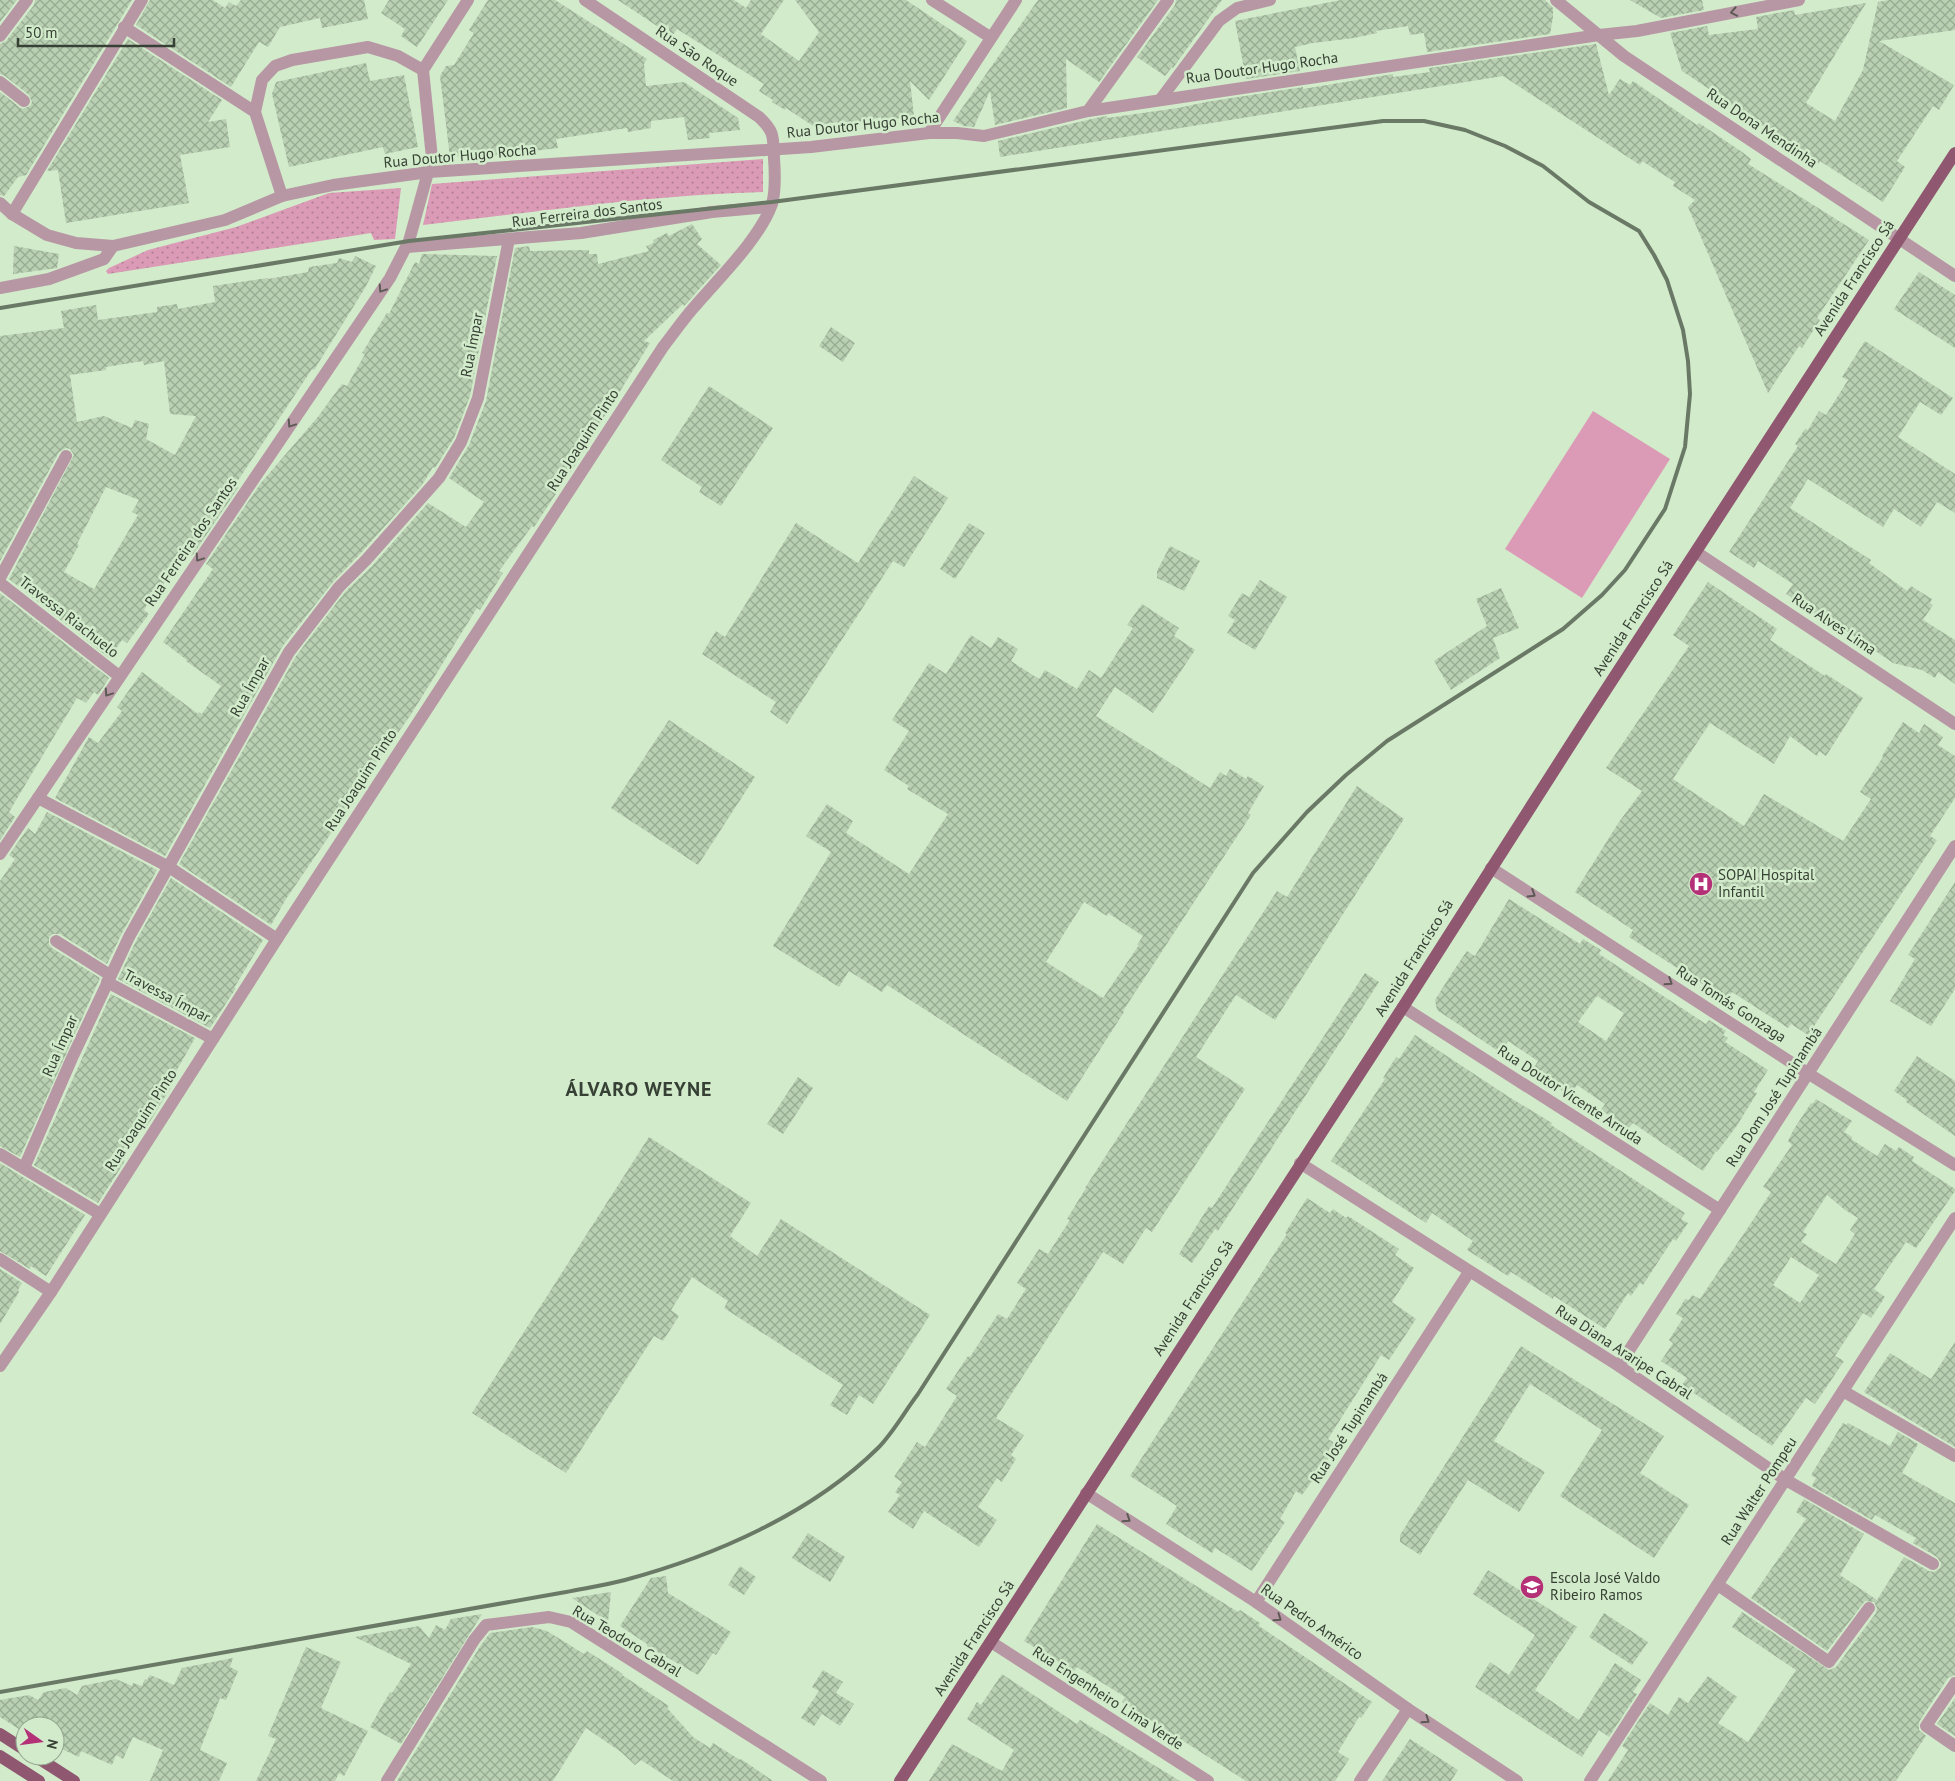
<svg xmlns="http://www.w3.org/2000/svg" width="1955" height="1781" font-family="'PT Sans',sans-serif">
  <defs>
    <pattern id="park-dots" width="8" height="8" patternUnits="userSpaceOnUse" patternTransform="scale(1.25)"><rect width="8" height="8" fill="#db9bb6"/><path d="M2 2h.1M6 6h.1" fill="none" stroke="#b28095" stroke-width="1.8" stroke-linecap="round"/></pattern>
    <pattern id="building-cross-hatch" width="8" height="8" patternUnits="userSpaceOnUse" patternTransform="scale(1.25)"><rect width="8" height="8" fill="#b9d0b2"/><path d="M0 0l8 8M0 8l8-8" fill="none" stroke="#97aa92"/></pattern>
  </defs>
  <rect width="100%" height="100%" fill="#d2ebcb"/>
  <g fill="url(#park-dots)">
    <path d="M763,159V192C650,195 536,212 423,225L432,184Z"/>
    <path d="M401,188L395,239L374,240L371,233L108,274L106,271L109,268L148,250L236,227L329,193Z"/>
  </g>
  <path fill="#db9bb6" d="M1593,411L1670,459L1582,598L1505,549Z"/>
  <g fill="url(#building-cross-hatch)" fill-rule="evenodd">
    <path d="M0,0H17L0,22Z"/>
    <path d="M35,0H132L26,175L18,177L4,196L0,195V92L22,109L30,106L32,102L29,95L5,76L0,74V44L6,41L34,5Z"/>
    <path d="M150,0H213L225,8L229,2L236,6L241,0H364L368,19L322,28L320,18L280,27L268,47L259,42L231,87L136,25Z"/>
    <path d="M389,0H448L417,47L401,36L405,29L381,13Z"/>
    <path d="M488,0H555L647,59L644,64L646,86L684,82L738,118L740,130L709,133L710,138L688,140L684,117L651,121V128L628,132L627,128L556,139L558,148L491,156V154L450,157L440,76L446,66L454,65L474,33L469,30Z"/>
    <path d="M618,0H734L746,8L751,0H784L761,34L799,61L819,32L795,0H906L967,41L929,100L910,81L914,116L881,121V117L841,127L837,122L813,126L786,108L785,110L772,102L773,100L759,91L764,84L745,72L677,29L671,38L668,24L666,28H660Z"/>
    <path d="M1038,0H1158L1099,82L1066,59L1067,108L995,125L990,91L974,127L964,126L953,121Z"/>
    <path d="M1176,0H1222L1173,68L1172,67L1165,76L1137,57L1175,5Z"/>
    <path d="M1341,0H1545L1553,8V17L1550,34L1427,52L1424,33L1410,35L1408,26L1376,31L1377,33L1354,38L1313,43L1295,47L1300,71L1246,79L1235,21Z"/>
    <path d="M1630,0H1702L1704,10L1661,18Z"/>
    <path d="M1889,0H1955V30L1879,41L1954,85L1939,110L1933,106L1897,161L1905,167L1883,202L1820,161L1818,164L1729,103L1728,105L1719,99L1711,93L1712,91L1682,71L1670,33L1707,26L1709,35L1758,29L1756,17L1794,10L1795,15L1866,3L1806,103L1835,121L1863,70L1878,2Z"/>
    <path d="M128,39L222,100L208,122L226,119L230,147L180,155L189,203L66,223L58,170L47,171Z"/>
    <path d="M1596,44L1609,95L1620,79L1630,85L1633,81L1697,125L1699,123L1742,152L1751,159L1748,164L1869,240L1817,318L1820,320L1802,348L1799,346L1768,393L1688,207L1695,200L1673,186L1675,182L1642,161L1640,165L1503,76L1000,157L998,141L1096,118L1106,116L1107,118L1178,108L1206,102L1303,87V89L1393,74V77L1430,72L1429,68Z"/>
    <path d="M366,63L370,81L404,75L418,147L385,154L383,147L289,167L272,94L276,82Z"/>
    <path d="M692,224L702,239L697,244L721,265L684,306L683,304L644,341L650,343L584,449L585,450L534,527L532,526L499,571L503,573L480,610L477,608L410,716L395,737L394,736L345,809L347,810L286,899L271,925L179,864L296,656L345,592L372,566L428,503L466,527L484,502L449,478L469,445L486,401L515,248L529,246L530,251L589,250V254H597L598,264L649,251L646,246L654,243L653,240L667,233L669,236Z"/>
    <path d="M14,246L59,254L57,268L13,274Z"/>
    <path d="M422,254L497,256L470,396L454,438L435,468L433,467L422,485L360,554L333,582L282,647L165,856L55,798L89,737L98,743L122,711L117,707L142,672L198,714L199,712L202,714L221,686L186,661L187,660L163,642L213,569L206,564L260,484L317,418L342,384L347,386L365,354L362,353L387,313L389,314L415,262L419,264Z"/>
    <path d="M355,256L376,266L365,288L314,370L312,369L235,485L238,488L192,556L187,552L180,562L177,559L162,587L158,585L144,610L149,614L127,643L122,640L109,658L9,579L74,455L70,449L66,448L59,452L0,561V336L64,328L61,311L96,305L98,320L157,312V307L177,304L178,309L215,302L213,286L268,278V279L308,272L309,267L337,263L339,258L352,262ZM143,361L144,365L164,361L170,414L196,416L175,455L146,439L149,424L135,420L132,428L104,416L77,422L70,375L106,370V367ZM106,487L139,500L132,512L138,515L94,589L64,572L79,545L77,544Z"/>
    <path d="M1919,272L1955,295V348L1894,309Z"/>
    <path d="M831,327L855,343L843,362L819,346Z"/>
    <path d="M1865,341L1953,398L1941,415L1920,402L1898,437L1955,474V513L1937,502L1921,527L1894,509L1883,527L1808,479L1790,508L1871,560L1869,563L1907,591L1911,586L1932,599L1930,603L1933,605L1923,620L1955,640V684L1938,672L1935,678L1922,670L1893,663L1823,615L1821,618L1786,594L1793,584L1758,561L1754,568L1729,552L1798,446L1795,444L1805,429L1808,430L1819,411L1826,415L1848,380L1842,377Z"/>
    <path d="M709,386L773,428L721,506L699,492L702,487L661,460Z"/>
    <path d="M914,476L948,498L904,567L893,561L787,724L770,712L776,702L702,654L716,631L725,637L796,523L858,563Z"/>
    <path d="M969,523L985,533L955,579L940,569Z"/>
    <path d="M1170,546L1200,561L1184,591L1157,578V571Z"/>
    <path d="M1260,580L1287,597L1255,650L1227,633L1235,620L1228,616L1242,593L1249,597Z"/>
    <path d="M1708,582L1777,629L1770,640L1825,676L1826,674L1863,698L1826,756L1819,751L1817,756L1790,736L1774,764L1710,723L1673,779L1744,826L1764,794L1843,841L1871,799L1860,792L1883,757L1882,756L1903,722L1919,733L1924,724L1943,737L1938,745L1955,756V798L1930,836L1937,840L1808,1035L1791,1024L1788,1028L1732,992L1727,1000L1629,937L1633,930L1575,892L1619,822L1642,791L1606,768L1689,646L1673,635Z"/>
    <path d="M1501,588L1519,628L1493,638L1500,658L1451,690L1434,661L1487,626L1476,599Z"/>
    <path d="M0,593L109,678L98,695L94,692L86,703L77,698L9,812L15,817L0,840Z"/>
    <path d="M1142,604L1179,628L1174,636L1195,650L1153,713L1115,687L1096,716L1210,788L1220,772L1226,776L1230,769L1246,779L1248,776L1264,786L1248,813L1251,815L1123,1011L1124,1012L1067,1101L887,985L882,992L849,971L839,987L773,946L831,852L806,836L827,804L853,821L846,833L909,874L948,814L907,789L909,786L884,770L909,731L892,720L929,663L946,674L971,635L991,648L998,637L1018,649L1011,661L1039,679L1045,670L1077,689L1089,670L1101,678L1133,628L1127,625ZM1084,902L1107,916L1108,913L1143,936L1137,945H1139L1103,998L1046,962Z"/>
    <path d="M669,720L755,777L698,865L611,808Z"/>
    <path d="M1357,786L1404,819L1275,1020L1236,995L1196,1057L1245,1089L1152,1232L1146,1228L1123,1264L1103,1252L996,1418L1024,1435L1011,1455L1016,1459L1002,1482L997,1478L978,1507L997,1520L979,1547L924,1511L913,1529L888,1512L900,1495L895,1492L902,1482L894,1477L917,1442L925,1447L957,1396L946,1389L968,1356L970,1357L998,1314L1007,1319L1026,1289L1017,1283L1039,1249L1048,1254L1070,1220L1067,1219L1086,1188H1085L1277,891L1287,897Z"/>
    <path d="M47,812L157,870L122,933L107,964L60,934H53L49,937V944L52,948L100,978L20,1157L0,1146V881L15,859L9,855L28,828L35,834Z"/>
    <path d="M171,878L263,940L234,988H236L210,1028L118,979L136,941Z"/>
    <path d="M1955,882V989L1931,1026L1890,1001L1915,959L1908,955Z"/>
    <path d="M1509,899L1580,944L1583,939L1601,950L1599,954L1706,1024L1709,1020L1726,1031L1723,1035L1728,1038L1725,1042L1768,1070L1754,1092L1757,1093L1736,1127L1717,1152L1716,1151L1703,1171L1633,1123L1629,1128L1601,1110L1605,1104L1577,1085L1570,1096L1532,1071L1538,1061L1508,1041L1501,1053L1437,1010L1435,1000L1454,970L1467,951L1475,956ZM1597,996L1624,1013L1606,1041L1578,1022Z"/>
    <path d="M1365,973L1379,982L1218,1231L1215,1229L1192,1263L1179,1254L1209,1206L1212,1208Z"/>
    <path d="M111,994L195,1038L174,1075L176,1076L170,1089L144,1131L139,1127L119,1156L125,1161L98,1203L34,1165Z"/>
    <path d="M1415,1035L1509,1097L1552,1123L1551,1125L1685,1213L1681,1219L1688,1223L1676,1241L1673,1239L1643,1285L1640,1283L1631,1296L1628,1293L1605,1329L1554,1296L1553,1299L1511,1272L1508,1276L1467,1250L1473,1241L1432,1213L1426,1223L1331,1161L1385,1079L1383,1078L1396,1057L1399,1059Z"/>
    <path d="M1917,1056L1955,1081V1136L1906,1102L1907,1100L1894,1091Z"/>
    <path d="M798,1077L813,1088L783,1134L767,1124Z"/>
    <path d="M1816,1099L1852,1121L1844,1132L1852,1137L1851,1139L1877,1156L1885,1144L1896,1151L1899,1147L1914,1157L1912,1161L1955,1189V1191L1916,1248L1906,1242L1874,1289L1885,1297L1871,1318L1863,1313L1835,1356L1844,1361L1815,1404L1806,1398L1772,1446L1682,1385L1687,1378L1661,1361L1673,1343L1669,1340L1683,1318L1676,1314L1685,1299L1689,1300L1692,1295L1700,1299L1757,1214L1771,1192L1763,1187L1792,1145L1788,1141L1794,1129L1811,1103L1813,1104ZM1827,1195L1845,1210L1858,1218L1850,1230L1855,1234L1836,1264L1801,1242L1807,1234L1803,1232ZM1791,1257L1819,1275L1800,1303L1773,1285Z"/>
    <path d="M649,1137L751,1203L730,1236L757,1256L781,1219L930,1315L873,1404L859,1395L847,1415L830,1405L843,1385L724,1308L728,1301L692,1277L671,1310L679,1316L663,1341L654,1336L566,1473L472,1413Z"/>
    <path d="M0,1163L85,1215L46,1276L31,1266L30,1269L0,1251Z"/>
    <path d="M1307,1198L1330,1213L1333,1209L1346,1218L1348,1216L1399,1249L1395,1255L1414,1268L1392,1302L1416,1319L1389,1360L1381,1355L1328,1439L1338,1445L1302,1495L1296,1491L1280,1519L1285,1522L1252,1571L1215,1548L1212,1553L1166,1524L1177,1506L1130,1476L1287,1234L1285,1233Z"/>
    <path d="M0,1269L22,1283L18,1290L19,1292L0,1324Z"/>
    <path d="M1955,1342V1447L1864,1392L1890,1353L1931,1379Z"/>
    <path d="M1521,1346L1664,1436L1640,1473L1689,1505L1654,1558L1560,1496L1602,1430L1530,1384L1494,1441L1545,1472L1519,1512L1468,1480L1420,1555L1400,1542V1535Z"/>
    <path d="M1843,1423L1846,1425L1848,1423L1890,1446L1898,1432L1918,1444L1902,1473L1955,1503V1675L1948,1678L1919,1722V1730L1926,1736L1896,1781H1608L1628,1750L1622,1746L1650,1703L1668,1715L1679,1697L1688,1703L1708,1676L1737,1697L1718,1723L1748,1742L1796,1670L1732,1627L1742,1612L1829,1670L1836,1667L1876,1613L1877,1608L1874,1602L1865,1601L1827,1651L1751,1598L1806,1519L1796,1512L1804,1499L1864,1534L1840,1575L1877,1600L1904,1557L1929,1571L1934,1572L1940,1568L1941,1563L1937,1557L1913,1543L1916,1538L1875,1515L1872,1520L1812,1486L1816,1478L1811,1475Z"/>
    <path d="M1097,1524L1238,1612L1240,1610L1260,1623L1259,1626L1372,1702L1361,1718L1359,1717L1338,1752L1349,1759L1335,1781H1246L1122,1702L1125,1697L1077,1667L1074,1671L1024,1641Z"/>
    <path d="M808,1533L845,1557L830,1582L792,1558Z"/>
    <path d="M740,1566L756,1577L744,1595L728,1585Z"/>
    <path d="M1488,1570L1577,1627L1535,1690L1579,1720L1615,1663L1641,1680L1633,1692L1637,1694L1609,1737L1599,1730L1582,1757L1475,1687L1490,1662L1509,1675L1535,1635L1473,1594Z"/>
    <path d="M666,1576L668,1593L731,1632L716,1655L713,1653L698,1675L647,1646V1644L620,1626L651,1578Z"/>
    <path d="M611,1592L608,1622L572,1598Z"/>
    <path d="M1604,1613L1648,1642L1632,1665L1589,1637Z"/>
    <path d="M482,1614L401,1744L370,1727L390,1692L392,1693L411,1664L355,1637L419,1626L429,1638L436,1625L445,1630L451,1619Z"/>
    <path d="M532,1627L547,1631L584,1654L587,1651L623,1674L622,1675L669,1706L667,1708L693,1737L710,1748L713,1743L740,1760L741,1759L773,1781H673L641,1760L635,1765L621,1752L586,1728L553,1781H397L481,1645L490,1633Z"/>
    <path d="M306,1647L341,1662L321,1708L368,1731L344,1776L339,1773L335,1781H256L276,1739L268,1736Z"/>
    <path d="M233,1658L230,1667L238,1671L226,1700L220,1698L200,1750L227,1763L219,1781H150L163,1750L133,1737L123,1759L116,1755L112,1765L81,1751L79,1757L55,1746V1726H25V1733L0,1717V1700L29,1695L38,1700L44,1692L66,1688L77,1695L82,1686L116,1679L132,1686L133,1683L142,1686L145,1679L147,1680L150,1675L174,1685L182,1668Z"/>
    <path d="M823,1670L843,1682L836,1693L854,1704L840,1726L822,1714L814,1726L801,1718L819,1691L812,1687Z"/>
    <path d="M1002,1674L1077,1724L1080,1720L1180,1781H929L952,1744L1002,1771L1014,1750L967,1719L977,1702L981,1705Z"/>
    <path d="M1955,1698V1736L1937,1724Z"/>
    <path d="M1410,1739L1458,1770L1451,1781H1382Z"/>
  </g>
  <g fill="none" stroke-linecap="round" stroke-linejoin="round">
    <g stroke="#b797a4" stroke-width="12">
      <path d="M932,0L990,37"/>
      <path d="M1556,0L1624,56L1955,276"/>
      <path d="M124,27L255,112L282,196"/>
      <path d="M0,36L27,0"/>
      <path d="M0,82L24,101"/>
      <path d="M1160,100L1219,21L1237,8L1270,0"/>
      <path d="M1088,111L1168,0"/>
      <path d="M255,112L262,80L275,66L292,60L368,47L398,56L423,70"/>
      <path d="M929,133L1016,0"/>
      <path d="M0,203L12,214L47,235L76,243L113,246L225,220L282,196L333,185L429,172L811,147L929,133H957L984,136L1088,111L1599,35L1637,31L1799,0"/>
      <path d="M12,214L142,0"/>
      <path d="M407,247L581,233L712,212L770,207"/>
      <path d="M0,288L49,279L104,259L113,246"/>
      <path d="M1696,552L1955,724"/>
      <path d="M0,578L66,456"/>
      <path d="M0,583L119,676"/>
      <path d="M38,798L169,867L277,939"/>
      <path d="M0,854L390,278L409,241L432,158L423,70L468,0"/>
      <path d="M1491,868L1809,1074L1955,1165"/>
      <path d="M56,941L110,975"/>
      <path d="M107,982L213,1039"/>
      <path d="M1403,1007L1720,1210"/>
      <path d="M0,1154L100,1214"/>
      <path d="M1300,1163L1619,1366L1786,1480L1933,1564"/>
      <path d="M24,1168L72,1058L129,937L289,652L339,587L366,560L439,478L461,442L478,398L509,239"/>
      <path d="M0,1259L51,1292"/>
      <path d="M0,1366L51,1292L277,939L663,347C674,333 684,318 696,305C720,277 760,238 772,204C776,190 775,172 774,158C773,137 775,132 759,117L585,0"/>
      <path d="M1619,1366L1955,846"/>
      <path d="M1843,1391L1955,1456"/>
      <path d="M1086,1493L1256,1602L1408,1709L1517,1781"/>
      <path d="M1718,1585L1829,1662L1869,1608"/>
      <path d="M1256,1602L1469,1272"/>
      <path d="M991,1642L1208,1781"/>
      <path d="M1955,1683L1926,1726L1955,1746"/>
      <path d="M387,1781L474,1640L486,1625L549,1617L571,1622L821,1781"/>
      <path d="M1360,1781L1408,1709"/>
      <path d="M1590,1781L1955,1218"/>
    </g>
    <g stroke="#8f5870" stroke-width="12">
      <path d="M0,1734L25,1750"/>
      <path d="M0,1756L39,1781"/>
      <path d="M35,1756L74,1781"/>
      <path d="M900,1781L1403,1007L1585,722L1955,153"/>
    </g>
    <path stroke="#6a7966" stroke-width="4" d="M0,308L409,241L772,202L1383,121H1424L1465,130L1505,146L1543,166L1589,202L1639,231L1654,255L1667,280L1683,330L1688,361L1690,394L1685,447L1665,509L1625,570L1602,595L1563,629L1387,741L1346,775L1307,812L1253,873L918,1394C905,1411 893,1433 878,1448C811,1514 714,1556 625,1580C606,1585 586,1588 566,1592L0,1692"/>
  </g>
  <defs><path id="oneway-chevron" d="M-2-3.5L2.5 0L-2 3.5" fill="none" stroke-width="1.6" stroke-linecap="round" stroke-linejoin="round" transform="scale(1.25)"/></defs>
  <g stroke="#5d5a56">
    <use href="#oneway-chevron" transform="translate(1734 12) rotate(169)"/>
    <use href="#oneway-chevron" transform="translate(382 289) rotate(124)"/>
    <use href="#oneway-chevron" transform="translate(291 424) rotate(124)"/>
    <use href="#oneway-chevron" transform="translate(199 558) rotate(124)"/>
    <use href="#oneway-chevron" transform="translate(108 693) rotate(124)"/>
    <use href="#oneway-chevron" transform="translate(1532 894) rotate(32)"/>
    <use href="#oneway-chevron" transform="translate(1669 982) rotate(33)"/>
    <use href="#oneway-chevron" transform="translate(1127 1519) rotate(33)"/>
    <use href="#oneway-chevron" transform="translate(1278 1618) rotate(35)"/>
    <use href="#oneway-chevron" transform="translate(1426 1720) rotate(34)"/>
  </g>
  <defs>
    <g id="hospital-disc" transform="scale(1.25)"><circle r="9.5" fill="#b53177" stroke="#d2ebcb"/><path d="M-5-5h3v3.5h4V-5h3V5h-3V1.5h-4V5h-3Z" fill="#fff"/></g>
    <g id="school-disc" transform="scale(1.25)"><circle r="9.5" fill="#b53177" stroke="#d2ebcb"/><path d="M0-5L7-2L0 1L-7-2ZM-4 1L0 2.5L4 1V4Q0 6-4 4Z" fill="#fff"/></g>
  </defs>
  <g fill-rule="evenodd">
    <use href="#hospital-disc" x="1701" y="884"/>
    <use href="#school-disc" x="1532" y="1587"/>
  </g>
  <g text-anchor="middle" stroke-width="5" stroke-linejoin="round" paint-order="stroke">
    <g font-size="15" fill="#364034" stroke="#d2ebcb">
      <text transform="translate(697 56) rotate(34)" y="5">Rua São Roque</text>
      <text transform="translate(1262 68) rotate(-8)" y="5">Rua Doutor Hugo Rocha</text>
      <text transform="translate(863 125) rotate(-6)" y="5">Rua Doutor Hugo Rocha</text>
      <text transform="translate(1762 128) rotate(34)" y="5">Rua Dona Mendinha</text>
      <text transform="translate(460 156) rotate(-5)" y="5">Rua Doutor Hugo Rocha</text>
      <text transform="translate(587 213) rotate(-7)" y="5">Rua Ferreira dos Santos</text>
      <text transform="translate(1854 278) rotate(-57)" y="5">Avenida Francisco Sá</text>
      <text transform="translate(472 345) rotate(-79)" y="5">Rua Ímpar</text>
      <text transform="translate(583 440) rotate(-57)" y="5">Rua Joaquim Pinto</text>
      <text transform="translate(191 542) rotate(-56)" y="5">Rua Ferreira dos Santos</text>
      <text transform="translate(69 617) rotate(38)" y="5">Travessa Riachuelo</text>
      <text transform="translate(1633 618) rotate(-57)" y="5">Avenida Francisco Sá</text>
      <text transform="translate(1834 624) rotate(34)" y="5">Rua Alves Lima</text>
      <text transform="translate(250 687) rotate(-61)" y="5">Rua Ímpar</text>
      <text transform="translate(361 780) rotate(-57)" y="5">Rua Joaquim Pinto</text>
      <text transform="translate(1414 958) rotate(-58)" y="5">Avenida Francisco Sá</text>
      <text transform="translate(167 996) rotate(28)" y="5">Travessa Ímpar</text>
      <text transform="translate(1731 1004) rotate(33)" y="5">Rua Tomás Gonzaga</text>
      <text transform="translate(60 1046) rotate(-66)" y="5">Rua Ímpar</text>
      <text transform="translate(1570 1095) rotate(33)" y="5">Rua Doutor Vicente Arruda</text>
      <text transform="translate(1774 1097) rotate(-57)" y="5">Rua Dom José Tupinambá</text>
      <text transform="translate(141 1120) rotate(-57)" y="5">Rua Joaquim Pinto</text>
      <text transform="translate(1193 1298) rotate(-57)" y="5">Avenida Francisco Sá</text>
      <text transform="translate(1624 1352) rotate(33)" y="5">Rua Diana Araripe Cabral</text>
      <text transform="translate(1349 1428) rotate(-57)" y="5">Rua José Tupinambá</text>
      <text transform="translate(1759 1491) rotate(-57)" y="5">Rua Walter Pompeu</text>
      <text transform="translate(1312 1622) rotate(35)" y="5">Rua Pedro Américo</text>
      <text transform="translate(974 1638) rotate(-57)" y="5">Avenida Francisco Sá</text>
      <text transform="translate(627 1641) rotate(31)" y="5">Rua Teodoro Cabral</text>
      <text transform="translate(1108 1698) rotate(33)" y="5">Rua Engenheiro Lima Verde</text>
    </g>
    <g font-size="15" fill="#364034" stroke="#d2ebcb" text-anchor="start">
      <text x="1718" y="880">SOPAI Hospital<tspan x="1718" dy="17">Infantil</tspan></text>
      <text x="1550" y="1583">Escola José Valdo<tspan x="1550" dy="17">Ribeiro Ramos</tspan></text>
    </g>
    <g font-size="20" font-weight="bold" letter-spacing="1" fill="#364034" stroke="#d2ebcb">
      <text x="639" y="1096">ÁLVARO WEYNE</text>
    </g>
  </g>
  <g transform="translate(40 1741) rotate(104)"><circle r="24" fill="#d2ebcb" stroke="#94a78f"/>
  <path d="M0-4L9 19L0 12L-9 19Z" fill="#b53177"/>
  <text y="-8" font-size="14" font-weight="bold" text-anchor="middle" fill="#364034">N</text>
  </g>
  <path d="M18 38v8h156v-8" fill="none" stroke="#364034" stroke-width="2.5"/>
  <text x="25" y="38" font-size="15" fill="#364034" stroke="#d2ebcb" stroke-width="4" paint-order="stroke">50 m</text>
</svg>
